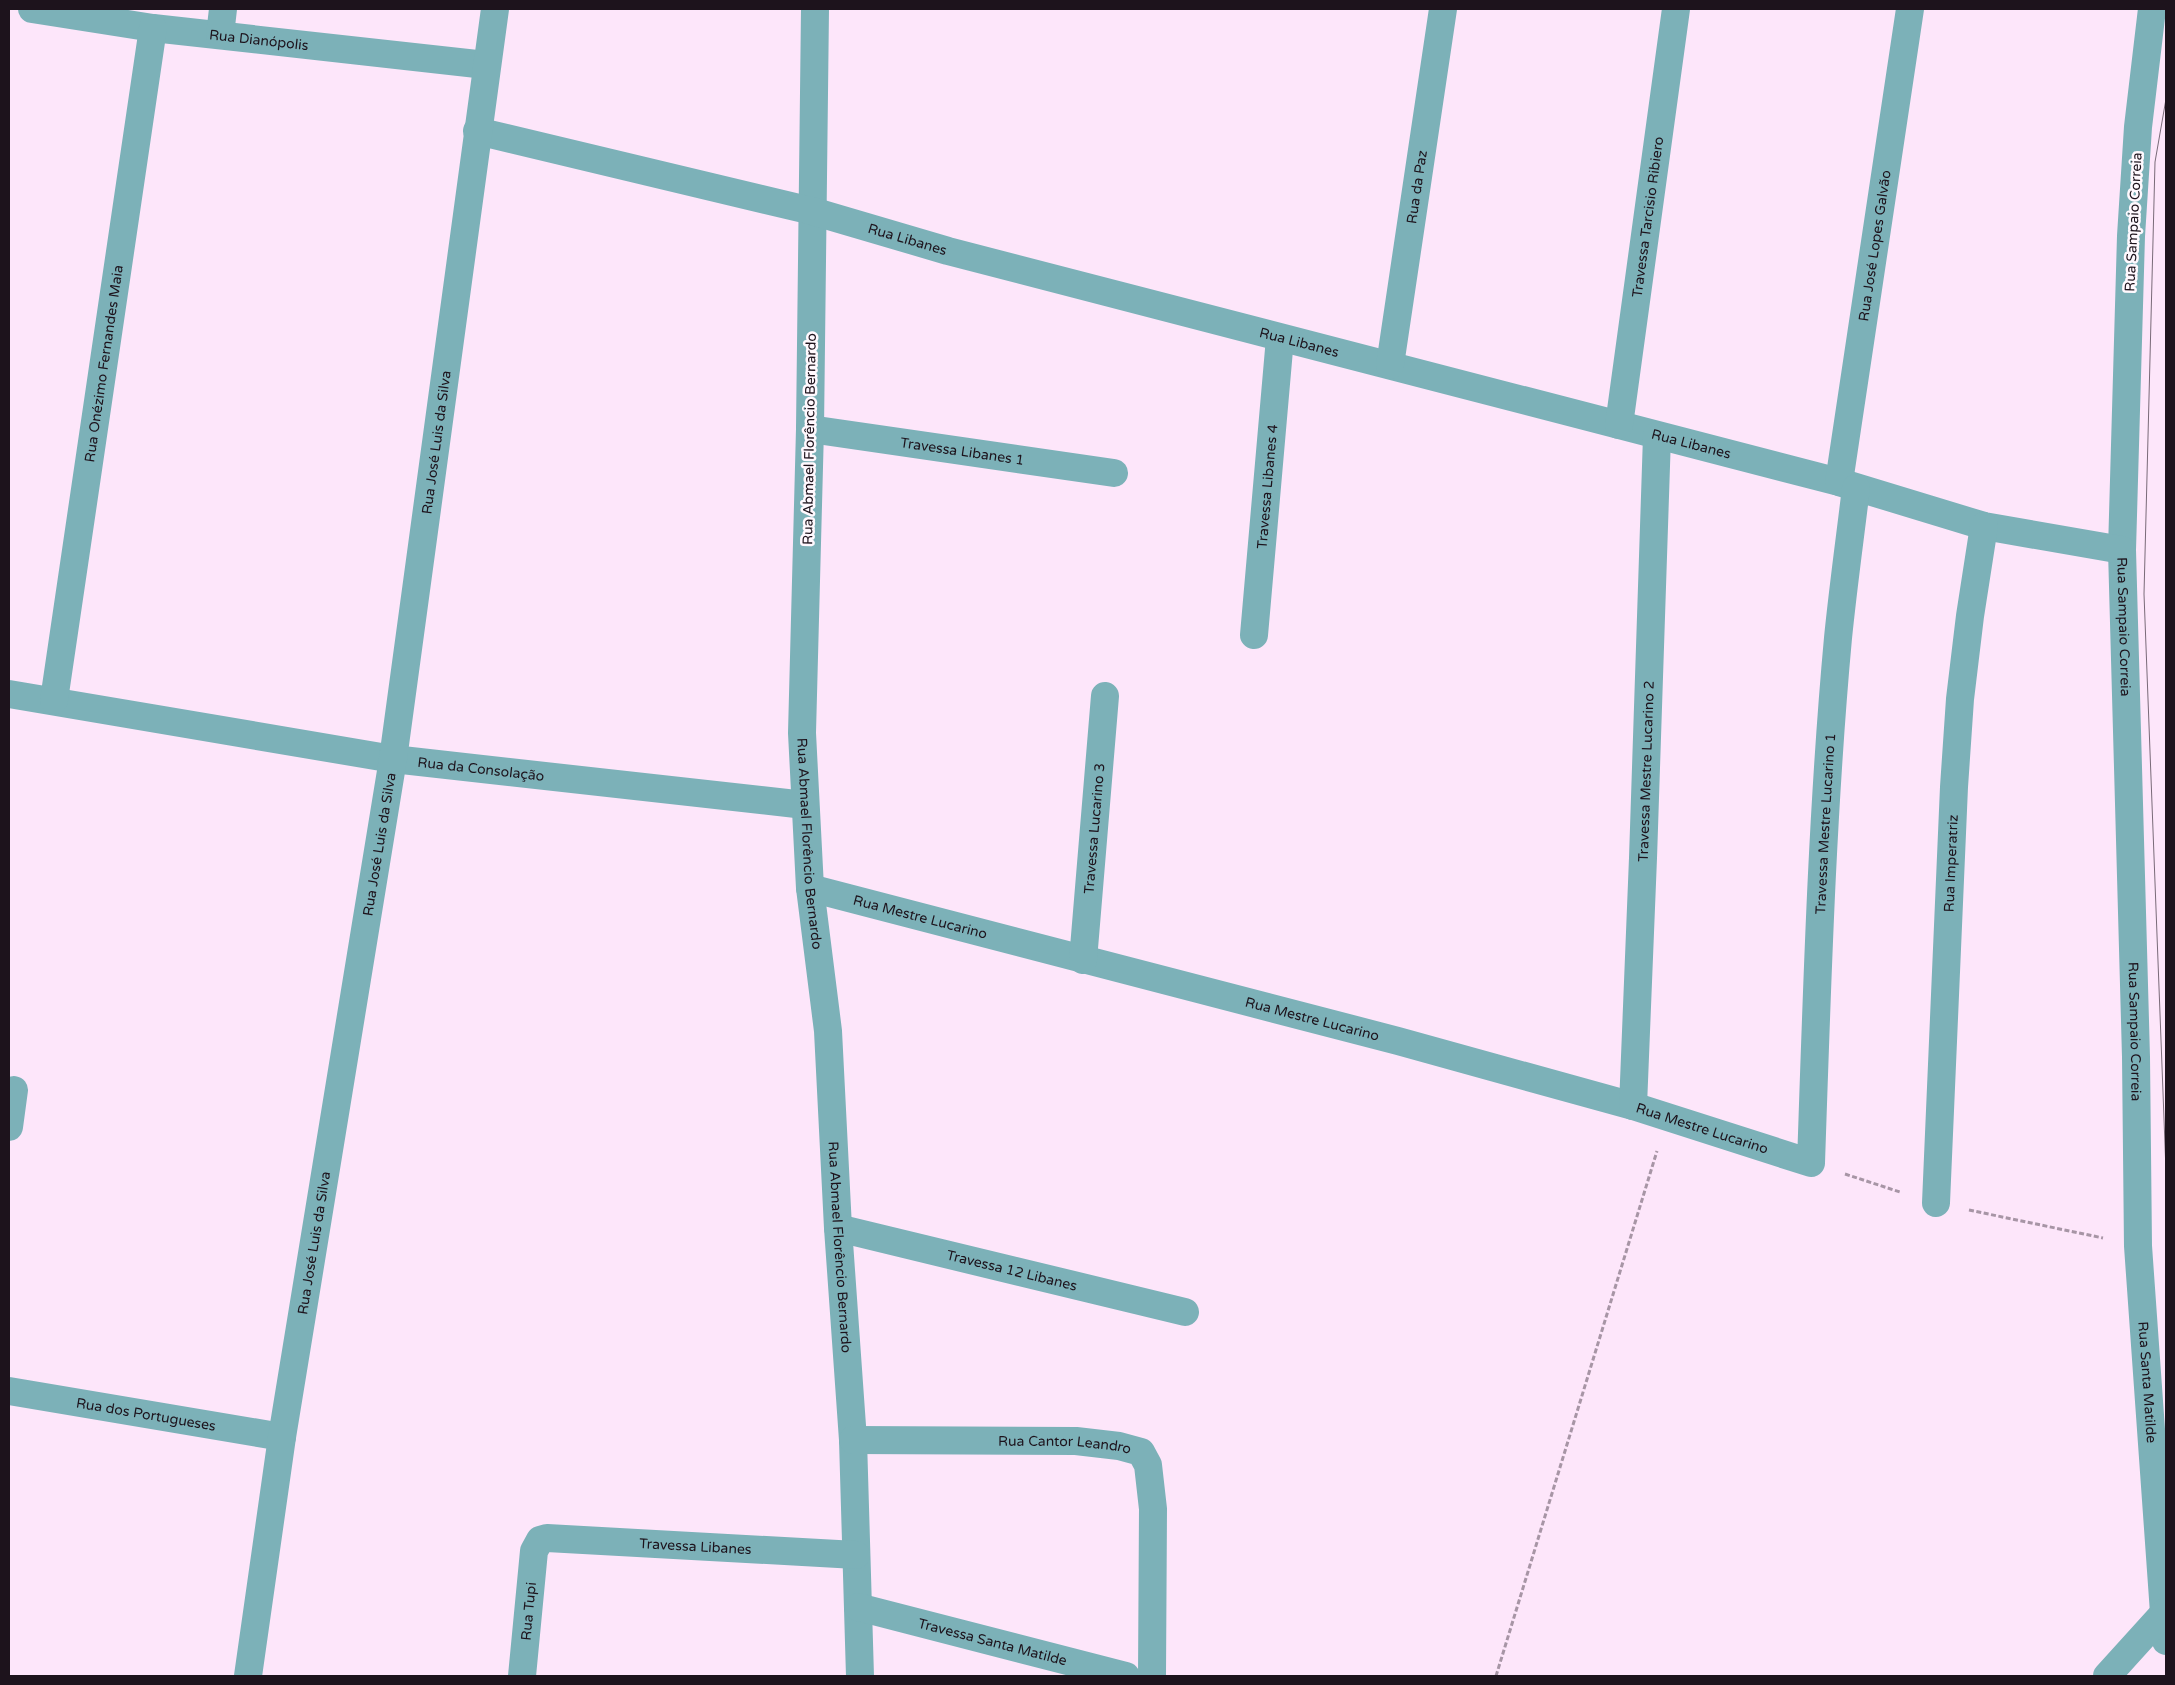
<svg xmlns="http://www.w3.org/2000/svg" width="2175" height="1685" font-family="'Varela Round',sans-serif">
  <rect width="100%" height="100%" fill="#fde6fa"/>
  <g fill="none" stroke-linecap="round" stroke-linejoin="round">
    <g stroke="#a795a5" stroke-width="3" stroke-dasharray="5 2.5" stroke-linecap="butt">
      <path d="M1845,1174L1900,1192"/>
      <path d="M1969,1210L2103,1238"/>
      <path d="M1496,1676L1657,1151"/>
    </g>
    <g stroke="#7cb1b8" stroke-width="28">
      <path id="s1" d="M32,9L153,28L486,65"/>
      <path id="s2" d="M815,9L810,429L802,733L810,888L828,1031L838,1228L853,1440L860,1676"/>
      <path id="s3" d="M2152,9L2138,127L2131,236L2122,550L2136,1057L2138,1246L2166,1641"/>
      <path d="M220,35L223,9"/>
      <path id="s4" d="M477,131L812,211L948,251L1839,482L1984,526L2122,550"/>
      <path id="s5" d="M1390,365L1443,9"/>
      <path id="s6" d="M1619,425L1676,9"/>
      <path id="s7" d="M810,429L1114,473"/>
      <path id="s8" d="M1839,482L1910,9"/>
      <path id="s9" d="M1254,635L1280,338"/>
      <path id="s10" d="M9,694L393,759L805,805"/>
      <path id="s11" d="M54,700L153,28"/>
      <path id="s12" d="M810,888L1398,1041L1633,1106L1811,1163C1817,988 1822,812 1838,638C1843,588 1850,538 1856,488"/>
      <path id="s13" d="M1083,960L1105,696"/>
      <path id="s14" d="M1633,1106L1643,858L1657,436"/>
      <path d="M9,1127L14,1090"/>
      <path id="s15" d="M1936,1203L1954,787L1960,699L1970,616L1984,526"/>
      <path id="s16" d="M838,1228L1185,1312"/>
      <path id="s17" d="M9,1391L282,1437"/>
      <path id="s18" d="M853,1440L1076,1441L1119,1446L1141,1452L1148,1465L1153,1509L1152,1676"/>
      <path id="s19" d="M858,1607L1126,1676"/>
      <path id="s20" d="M522,1676L534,1551L540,1540L547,1538L856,1555"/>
      <path d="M2107,1676L2165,1612"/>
    </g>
    <path stroke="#7cb1b8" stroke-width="28" id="s21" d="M248,1676L282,1437L393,759L495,9"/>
    <path stroke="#796a78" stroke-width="1" d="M2166,99L2155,162L2144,594L2166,1171"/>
  </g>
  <g text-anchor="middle" stroke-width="5" stroke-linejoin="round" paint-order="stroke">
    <g font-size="14" fill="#1d131c" stroke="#fff9fe">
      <text dy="5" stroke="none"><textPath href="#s1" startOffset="229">Rua Dianópolis</textPath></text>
      <text dy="5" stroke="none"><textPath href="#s5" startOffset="180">Rua da Paz</textPath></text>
      <text dy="5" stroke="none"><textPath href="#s6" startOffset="210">Travessa Tarcisio Ribiero</textPath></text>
      <text transform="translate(2133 222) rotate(-87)" y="5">Rua Sampaio Correia</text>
      <text dy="5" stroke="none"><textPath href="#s4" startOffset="444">Rua Libanes</textPath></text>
      <text dy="5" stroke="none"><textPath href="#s8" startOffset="239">Rua José Lopes Galvão</textPath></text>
      <text dy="5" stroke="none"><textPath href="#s4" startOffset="849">Rua Libanes</textPath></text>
      <text dy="5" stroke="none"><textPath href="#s11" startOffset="340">Rua Onézimo Fernandes Maia</textPath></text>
      <text transform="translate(809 439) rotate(-89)" y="5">Rua Abmael Florêncio Bernardo</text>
      <text dy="5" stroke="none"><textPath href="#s21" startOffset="1248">Rua José Luis da Silva</textPath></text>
      <text dy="5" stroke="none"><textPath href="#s4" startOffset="1254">Rua Libanes</textPath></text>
      <text dy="5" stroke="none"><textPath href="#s7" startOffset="154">Travessa Libanes 1</textPath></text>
      <text dy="5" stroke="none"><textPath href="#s9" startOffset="149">Travessa Libanes 4</textPath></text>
      <text dy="5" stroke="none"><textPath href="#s3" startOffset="619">Rua Sampaio Correia</textPath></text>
      <text dy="5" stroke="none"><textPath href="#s10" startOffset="478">Rua da Consolação</textPath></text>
      <text dy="5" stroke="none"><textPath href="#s14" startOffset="335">Travessa Mestre Lucarino 2</textPath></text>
      <text dy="5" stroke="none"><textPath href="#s12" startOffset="1378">Travessa Mestre Lucarino 1</textPath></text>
      <text dy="5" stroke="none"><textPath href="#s13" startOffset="132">Travessa Lucarino 3</textPath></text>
      <text dy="5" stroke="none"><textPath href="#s2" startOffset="835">Rua Abmael Florêncio Bernardo</textPath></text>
      <text dy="5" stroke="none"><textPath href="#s21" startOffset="842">Rua José Luis da Silva</textPath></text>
      <text dy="5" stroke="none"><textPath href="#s15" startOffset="340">Rua Imperatriz</textPath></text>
      <text dy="5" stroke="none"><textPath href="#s12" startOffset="114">Rua Mestre Lucarino</textPath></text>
      <text dy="5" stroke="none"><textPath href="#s12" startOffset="519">Rua Mestre Lucarino</textPath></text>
      <text dy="5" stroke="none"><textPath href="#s3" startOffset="1024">Rua Sampaio Correia</textPath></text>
      <text dy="5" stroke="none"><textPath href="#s12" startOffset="924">Rua Mestre Lucarino</textPath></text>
      <text dy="5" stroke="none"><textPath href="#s21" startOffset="438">Rua José Luis da Silva</textPath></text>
      <text dy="5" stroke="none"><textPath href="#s2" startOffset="1240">Rua Abmael Florêncio Bernardo</textPath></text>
      <text dy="5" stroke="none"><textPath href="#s16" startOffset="179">Travessa 12 Libanes</textPath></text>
      <text dy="5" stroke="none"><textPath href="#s3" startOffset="1375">Rua Santa Matilde</textPath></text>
      <text dy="5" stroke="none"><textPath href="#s17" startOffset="139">Rua dos Portugueses</textPath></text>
      <text dy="5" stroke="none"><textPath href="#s18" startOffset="212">Rua Cantor Leandro</textPath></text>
      <text dy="5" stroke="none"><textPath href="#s20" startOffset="294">Travessa Libanes</textPath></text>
      <text dy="5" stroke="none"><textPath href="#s20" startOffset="65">Rua Tupi</textPath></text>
      <text dy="5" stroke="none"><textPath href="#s19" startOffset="139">Travessa Santa Matilde</textPath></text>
    </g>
  </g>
  <rect width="2175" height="1685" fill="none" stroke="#1d131c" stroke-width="20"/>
</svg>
